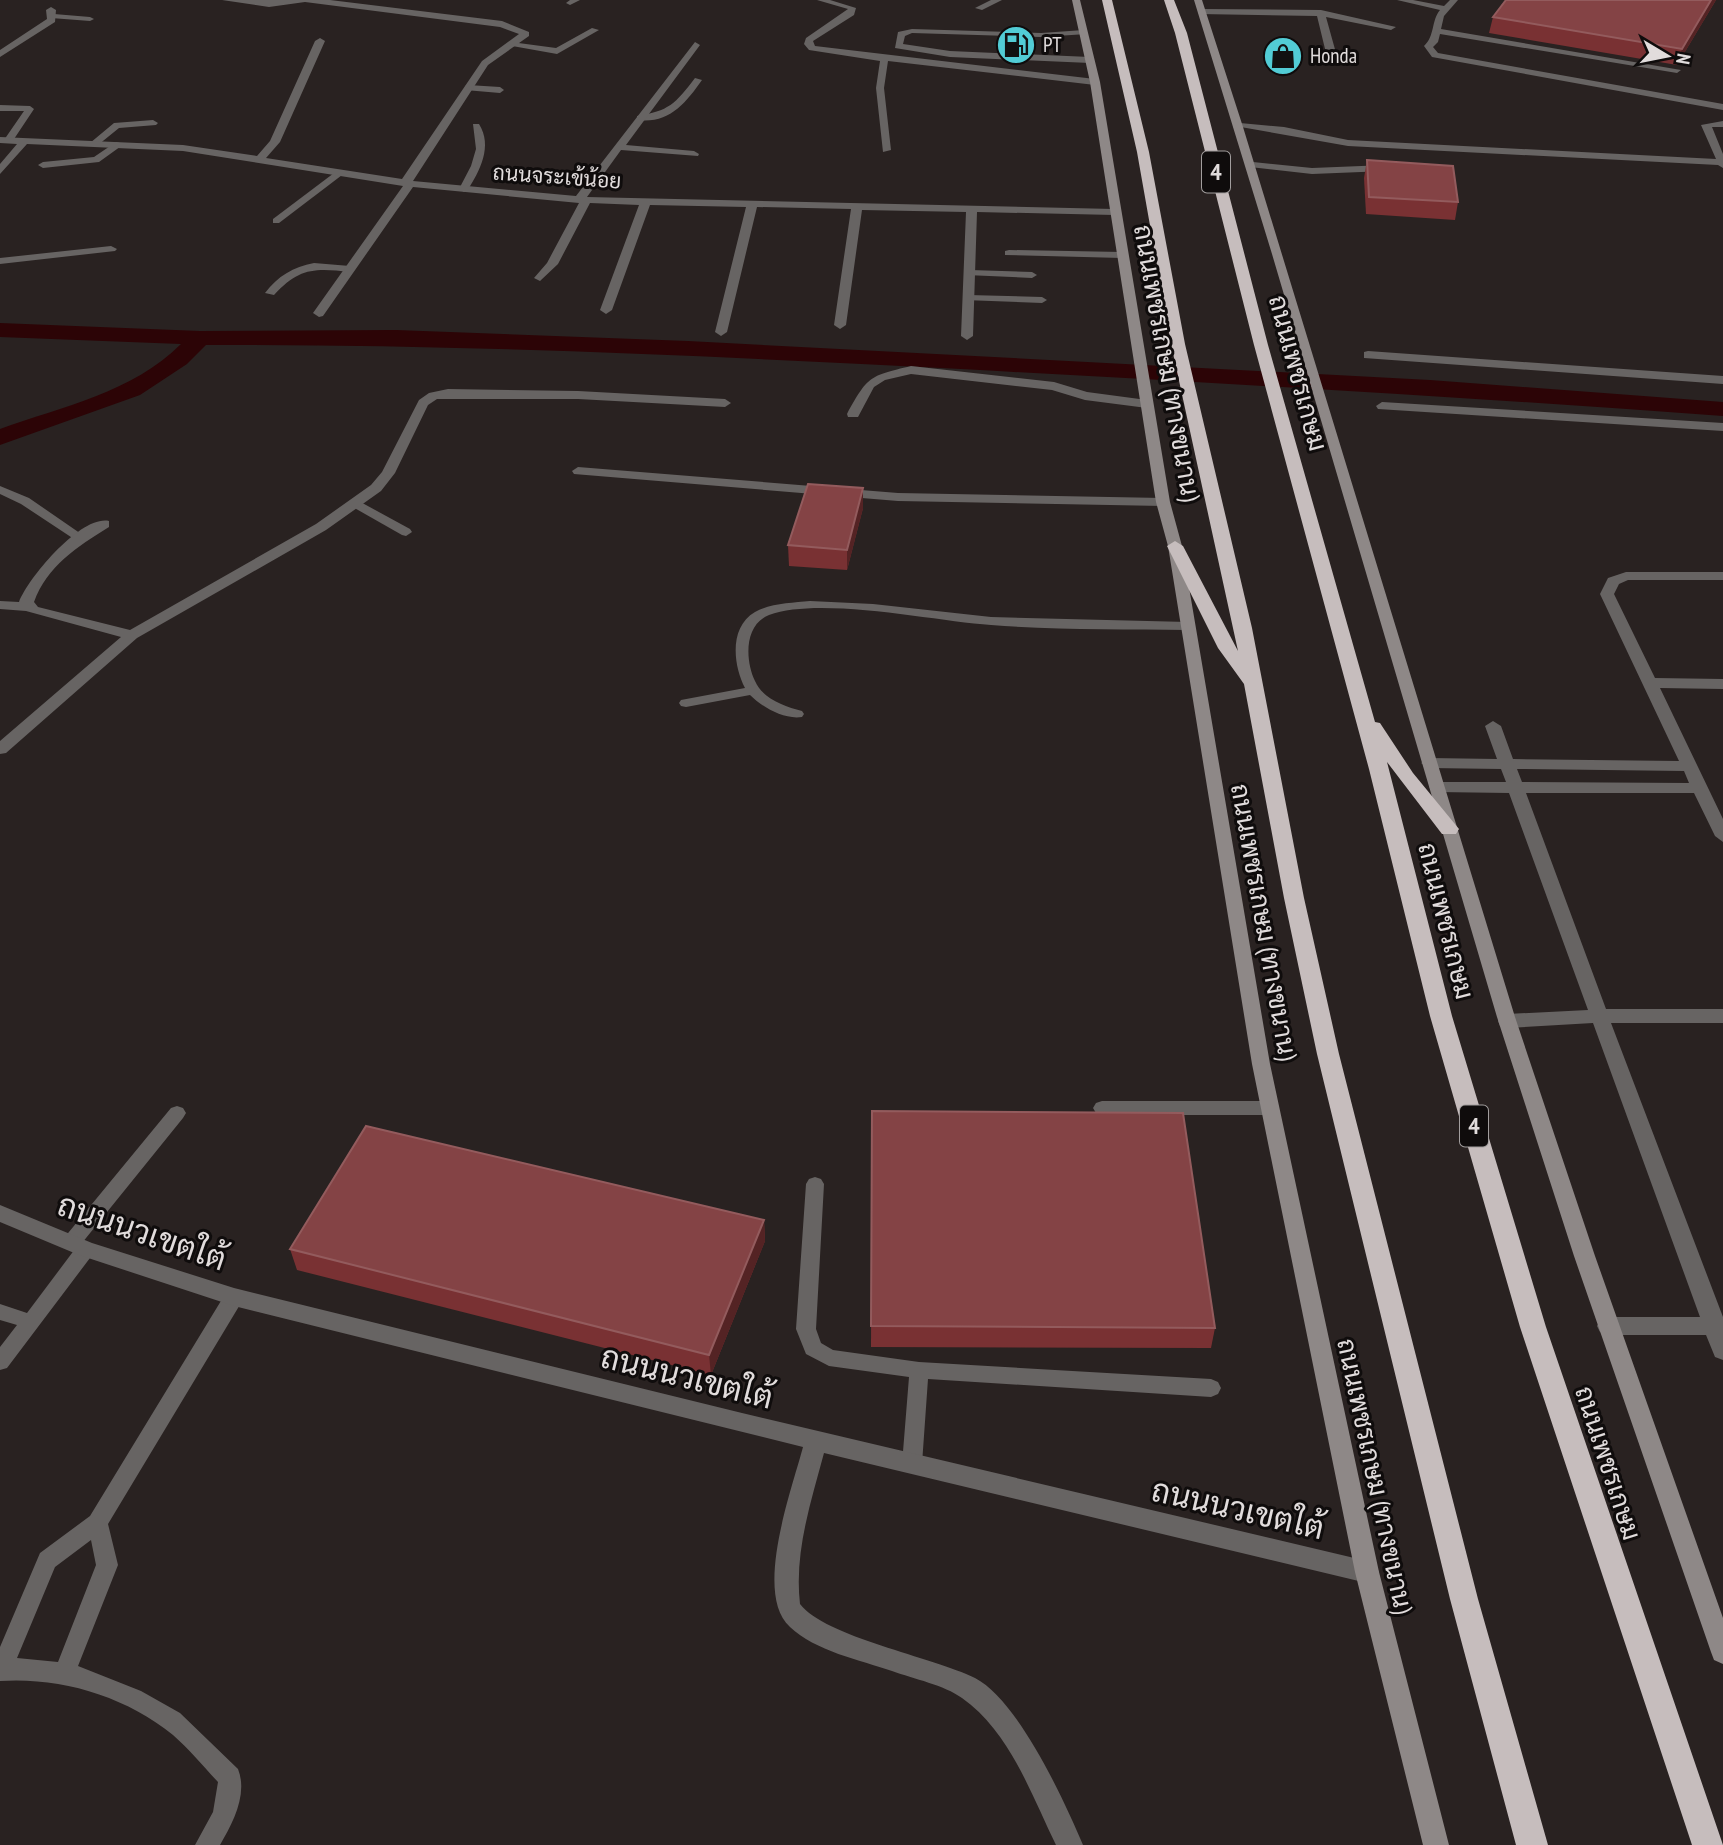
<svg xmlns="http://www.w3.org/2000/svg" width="1723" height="1845" font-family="'PT Sans Narrow',Sarabun,sans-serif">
  <rect width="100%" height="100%" fill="#292221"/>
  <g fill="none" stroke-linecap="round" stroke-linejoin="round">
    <path fill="#2c0406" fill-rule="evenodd" d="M0,323L200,331L396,330L688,341L1430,380L1723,402V416C1469,397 1215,383 961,369C709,356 458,344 206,345L187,364L140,395L0,445V429C63,406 132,393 181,344L0,337Z"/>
    <g fill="#676463" fill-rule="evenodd">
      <path d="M570,0H580L570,5L566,3Z"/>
      <path d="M817,0H830L856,8L854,15L813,41L815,46L1095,79L1099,82L1095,85L888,61L884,88L891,150L883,152L876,88L880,61L809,50L804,44L806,38L848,9Z"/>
      <path d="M991,0H1002L982,10L975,8Z"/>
      <path d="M1397,0H1413L1444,6L1450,0H1458L1444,16L1441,29L1681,70L1677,73L1440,34L1438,42L1433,47L1438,53L1723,104V110L1432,57L1424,46C1435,36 1431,21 1440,10Z"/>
      <path d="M54,14L90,17L94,19L90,21L51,18Z"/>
      <path d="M592,28L599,30L557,54L507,45L511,42L556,48Z"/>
      <path d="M912,29L1041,33L1084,30H1087V34L1041,37L912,33L905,36L903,44L950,51L1090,57L1094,60L1090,63L950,57L895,48L898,32Z"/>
      <path d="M695,78L702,80C685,104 669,124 637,120V116C669,111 675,104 695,78Z"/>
      <path d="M468,85L500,87L504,90L500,93L465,90V86Z"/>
      <path d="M0,105L30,106L34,109L12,142L4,140L24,111H0Z"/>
      <path d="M153,120L158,123L156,125L119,128L98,145L90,143L114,123Z"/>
      <path d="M1723,121V127H1712L1723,154V168L1718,165L1348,146L1235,126L1240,123L1284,127L1348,140L1716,159L1701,125Z"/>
      <path d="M473,124H479C493,146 480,171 467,191L464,192L459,189L471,166L476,149Z"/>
      <path d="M116,142L124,144L99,162L43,168L38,165L43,162L94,157Z"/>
      <path d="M1253,162L1312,168L1386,165L1391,168L1386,171L1312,174L1250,167L1248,165Z"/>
      <path d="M338,170L346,172L279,223H273V219Z"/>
      <path d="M1009,250L1122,252L1127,255L1122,258L1005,255V251Z"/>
      <path d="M314,263L350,266L355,269L350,272C314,268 299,268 274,295L265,293C278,276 293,267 314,263Z"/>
      <path d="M970,270L1032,272L1037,275L1032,278L966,275L965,273Z"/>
      <path d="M968,295L1042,297L1047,300L1042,303L964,300V296Z"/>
      <path d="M578,467L898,493L1163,498L1169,502L1163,506L898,501L574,474L572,471Z"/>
      <path d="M0,486L29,498L87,538L85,541H77L21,504L0,494Z"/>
      <path d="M355,499L410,529L412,532L406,536L402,535L351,506V500Z"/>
      <path d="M810,601L873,604L991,617L1188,622L1195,626L1188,630C1122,629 1057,630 991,625C934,621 820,596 769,615C744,625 745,660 755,681C763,699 784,706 802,711L804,714L802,717C784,720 762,707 750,695L686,707L681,706L679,703L681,700L745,688C733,665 729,627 755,612C771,603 792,603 810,601Z"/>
      <path d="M1102,1101H1270L1276,1103L1279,1108L1276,1113L1270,1115H1102L1096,1113L1093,1108L1096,1103Z"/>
      <path d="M177,1106L183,1108L186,1113L183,1118L82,1243L93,1244L95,1249L93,1254L7,1368L0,1370V1347L17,1325L0,1320V1304L27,1313L75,1249L64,1248L62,1243L64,1238L171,1108Z"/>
      <path d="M815,1177L821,1179L824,1184L816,1329L821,1343L833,1350L919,1362L1211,1379L1218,1382L1221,1388L1218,1394L1211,1397L928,1379L922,1464L919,1470L912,1473L905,1470L902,1464L909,1377L829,1366L806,1354L796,1329L806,1184L809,1179Z"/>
      <path d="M234,1289L241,1291L243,1297L241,1303L108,1524L118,1565L78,1666L141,1691L180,1713L238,1769C248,1794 233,1823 220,1845H195L213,1812L218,1782C203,1766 189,1749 173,1735C125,1696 61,1677 0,1681V1647L40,1553L90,1516L227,1291ZM91,1540L96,1565L58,1662L17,1658L55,1567Z"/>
    </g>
    <g fill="#676463" fill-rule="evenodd">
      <path d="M222,0H330L502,21L529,32V36L488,65L413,181L576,196L695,42L700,45L626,145L694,151L699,154L698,156L621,150L587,197L1114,209L1119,212L1114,215L977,212L973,336L967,340L961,336L966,212L862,210L846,325L840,329L834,325L851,209L757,207L727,332L721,336L715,332L746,207L650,205L612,310L606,314L600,310L639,205L590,203L558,264L540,281L534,278L547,263L579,203L413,187L323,316L319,317L313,313L403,186L183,151L27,144L0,174V164L17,144L0,143V137L183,145L257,156L270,141L315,41L320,38L325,41L280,142L266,158L402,179L482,61L519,34L500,27L305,2L269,7Z"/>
      <path d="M51,7L56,10L55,22L0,57V50L47,19L46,10Z"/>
      <path d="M1202,9L1321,10L1396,27L1391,30L1326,17L1336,53L1331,56L1326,53L1317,16L1199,14Z"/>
      <path d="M111,246L117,249L115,251L0,264V258Z"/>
      <path d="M1368,351L1723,376V384L1364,358V352Z"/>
      <path d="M911,366L1054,382L1087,392L1147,400L1153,404L1147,408L1085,400L1052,390L911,374L885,380L874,387L858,417H848L847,414C868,376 869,376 911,366Z"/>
      <path d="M448,389L578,391L725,399L731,403L725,407L578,399H437L428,405L395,473L381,491L326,530L137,638L6,753L0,754V741L121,637L26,611L0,609V601L19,602C29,577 81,515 109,521V527C77,547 47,566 34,602L38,607L130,630L316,524L371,485L382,472L419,400L429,393Z"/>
      <path d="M1382,402L1723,423V431L1378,409L1376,406Z"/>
      <path d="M1626,572H1723V580H1628L1619,584L1614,594L1655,678L1723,679V689L1660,688L1723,819V842L1715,836L1694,793H1526L1606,1009H1723V1023H1611L1723,1317V1360L1715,1357L1706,1335H1608L1600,1332L1597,1326L1600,1320L1608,1317H1700L1593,1023L1507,1028L1500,1026L1498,1021L1500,1016L1507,1014L1588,1010L1509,793L1437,792L1429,787L1437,782H1506L1501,769L1429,768L1421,763L1429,758L1497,759L1485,726L1493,721L1501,726L1513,759L1679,761L1600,594L1608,578ZM1517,769L1684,771L1689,783L1522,782Z"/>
      <path d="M0,1205L92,1243L234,1288L742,1413L1367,1561L1375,1564L1379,1572L1375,1580L1367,1583L824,1453C811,1502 794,1552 800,1604C825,1637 933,1657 975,1678C1018,1700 1064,1800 1083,1845H1056C1031,1794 1010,1732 962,1698C944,1685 914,1679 892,1671C860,1660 815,1651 790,1627C753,1594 792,1489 803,1447L234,1306L79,1255L0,1222Z"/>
    </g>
    <g fill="#8e8887" fill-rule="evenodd">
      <path d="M1072,0H1080L1100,82L1170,502L1182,546L1270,1064L1379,1572L1449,1845H1423L1355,1572L1252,1064L1168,546L1156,502L1090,82Z"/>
      <path d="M1194,0H1202L1243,127L1515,1017L1595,1256L1723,1618V1664L1714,1660L1711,1652L1574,1256L1497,1017L1272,254Z"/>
    </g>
    <g fill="#c6bdbd" fill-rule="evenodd">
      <path d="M1102,0H1112L1149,152L1185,344L1252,628L1304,898L1339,1054L1478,1599L1548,1845H1516L1450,1599L1317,1054L1284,898L1244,684L1218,648L1167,546L1175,541L1183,546L1238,651L1171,344L1137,152Z"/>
      <path d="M1164,0H1174L1187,33L1268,345L1375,722L1380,723L1413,773L1459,829L1456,834H1442L1387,762L1452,1016L1546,1327L1723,1845H1692L1520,1327L1430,1016L1369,769L1254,345L1175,33Z"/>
    </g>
  </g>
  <g fill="#793133">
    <path d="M1506,0H1716L1677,65L1489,33L1493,17Z"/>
    <path d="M1367,160L1458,202L1455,220L1366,214L1364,178Z"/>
    <path d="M863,508L847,570L789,566L788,545Z"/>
    <path d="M872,1111L1215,1328L1211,1348L871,1347Z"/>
    <path d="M764,1220L765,1241L711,1375L297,1270L290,1249Z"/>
  </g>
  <g fill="#542324">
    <path d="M1711,0H1716L1677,65L1682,49Z"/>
    <path d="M863,488V508L847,570V550Z"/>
    <path d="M764,1220L765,1241L711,1375L709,1355Z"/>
  </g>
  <g fill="#844345" stroke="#935b5d" stroke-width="2">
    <path d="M1506,0H1711L1682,49L1493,17Z"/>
    <path d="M1367,160L1453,166L1458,202L1369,197Z"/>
    <path d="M808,484L863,488L847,550L788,545Z"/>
    <path d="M872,1111L1183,1113L1215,1328L871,1326Z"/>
    <path d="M366,1126L764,1220L709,1355L290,1249Z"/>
  </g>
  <defs>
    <g id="fuel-disc" transform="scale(2.0125)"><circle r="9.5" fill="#52ccd5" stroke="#0f0c0c"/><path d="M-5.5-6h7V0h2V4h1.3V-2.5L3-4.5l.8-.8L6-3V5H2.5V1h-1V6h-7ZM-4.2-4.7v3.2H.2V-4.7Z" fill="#111"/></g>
    <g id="shop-disc" transform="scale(2.0125)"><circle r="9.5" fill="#52ccd5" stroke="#0f0c0c"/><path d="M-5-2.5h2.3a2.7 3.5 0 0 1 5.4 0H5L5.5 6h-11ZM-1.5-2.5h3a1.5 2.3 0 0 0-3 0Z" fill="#111"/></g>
  </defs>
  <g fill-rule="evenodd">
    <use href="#fuel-disc" x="1016" y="45"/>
    <use href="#shop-disc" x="1283" y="56"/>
  </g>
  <g text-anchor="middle" stroke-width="6" stroke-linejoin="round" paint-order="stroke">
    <g font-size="21" fill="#e1dcdc" stroke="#0f0c0c" text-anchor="start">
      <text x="1043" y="52">PT</text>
      <text x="1310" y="63">Honda</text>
    </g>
    <g font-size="21" fill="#e1dcdc" stroke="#0f0c0c">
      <text transform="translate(557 177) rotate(4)" y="7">ถนนจระเข้น้อย</text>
    </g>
    <g fill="#0f0c0c" stroke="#a29e9e" stroke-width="2">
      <rect x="1202" y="151.5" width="28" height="41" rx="5"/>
      <rect x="1460" y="1105.5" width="28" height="41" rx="5"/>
    </g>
    <g font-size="24" font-weight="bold" fill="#e1dcdc">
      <text x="1216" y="180">4</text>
      <text x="1474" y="1134">4</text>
    </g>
    <g font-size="26" fill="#e1dcdc" stroke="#0f0c0c">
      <text transform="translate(1167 363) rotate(80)" y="9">ถนนเพชรเกษม (ทางขนาน)</text>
      <text transform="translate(1298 373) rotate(75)" y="9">ถนนเพชรเกษม</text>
      <text transform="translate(1446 921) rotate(76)" y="9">ถนนเพชรเกษม</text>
      <text transform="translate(1264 922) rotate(80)" y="9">ถนนเพชรเกษม (ทางขนาน)</text>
      <text transform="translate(1608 1463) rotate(72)" y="9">ถนนเพชรเกษม</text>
      <text transform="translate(1375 1476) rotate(78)" y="9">ถนนเพชรเกษม (ทางขนาน)</text>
    </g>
    <g font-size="32" fill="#e1dcdc" stroke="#0f0c0c">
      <text transform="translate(142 1232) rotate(19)" y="11">ถนนนวเขตใต้</text>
      <text transform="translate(687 1377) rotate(14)" y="11">ถนนนวเขตใต้</text>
      <text transform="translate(1238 1509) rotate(13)" y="11">ถนนนวเขตใต้</text>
    </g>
  </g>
  <g transform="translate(1667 56) rotate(100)" stroke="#0f0c0c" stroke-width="5" paint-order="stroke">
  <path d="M0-5L12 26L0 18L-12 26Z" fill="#e1dcdc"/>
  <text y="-10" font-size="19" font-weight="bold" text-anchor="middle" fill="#e1dcdc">N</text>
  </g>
</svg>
